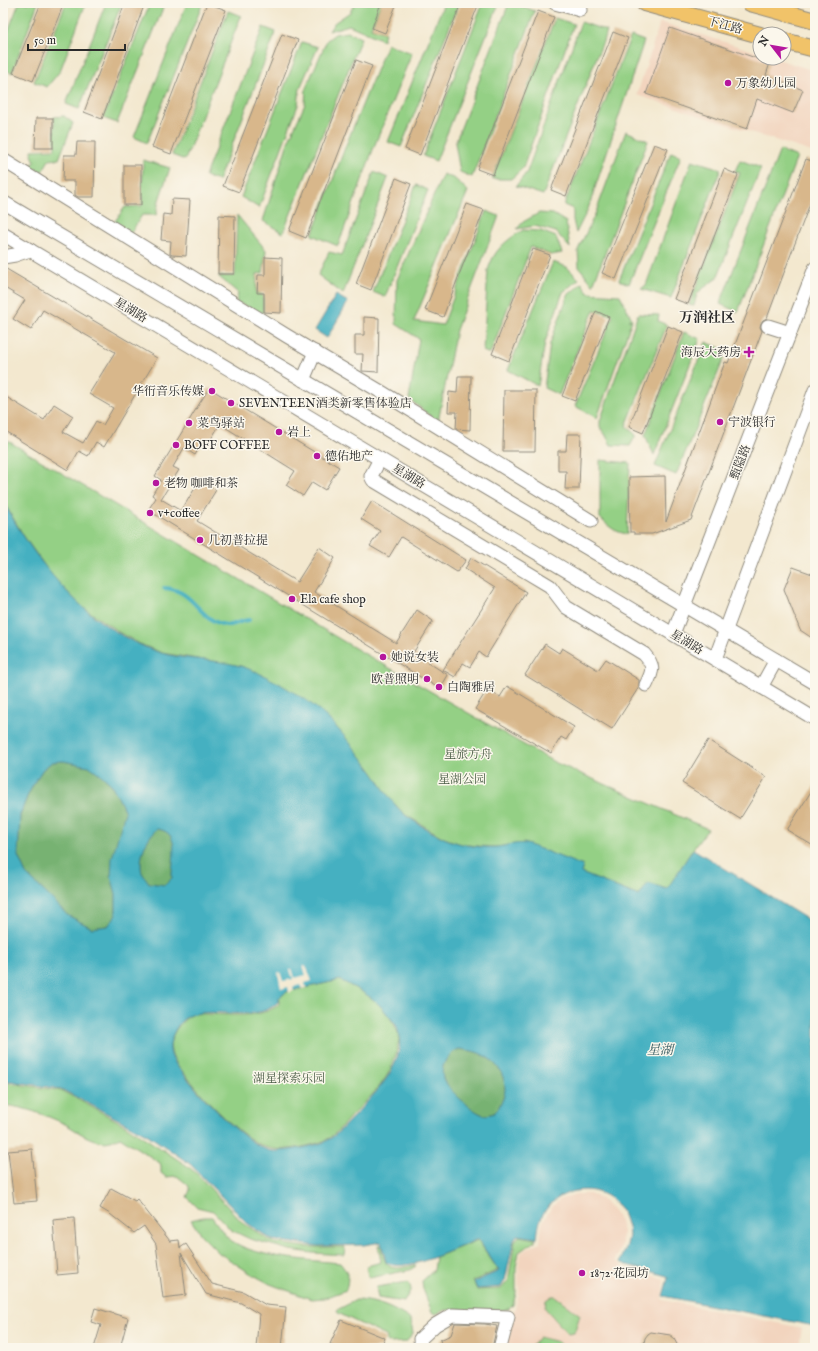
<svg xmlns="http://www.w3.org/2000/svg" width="818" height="1351" font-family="'IM FELL English','Noto Serif SC',serif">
  <rect width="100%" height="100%" fill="#fbf7ec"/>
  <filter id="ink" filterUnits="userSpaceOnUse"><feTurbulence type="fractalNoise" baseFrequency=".025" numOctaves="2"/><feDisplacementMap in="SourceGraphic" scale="8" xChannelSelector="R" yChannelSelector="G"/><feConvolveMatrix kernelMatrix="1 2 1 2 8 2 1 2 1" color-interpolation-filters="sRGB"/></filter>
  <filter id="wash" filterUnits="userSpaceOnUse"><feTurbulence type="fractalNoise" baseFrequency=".012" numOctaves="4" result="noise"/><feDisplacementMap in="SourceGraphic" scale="16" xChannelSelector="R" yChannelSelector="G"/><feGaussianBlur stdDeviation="0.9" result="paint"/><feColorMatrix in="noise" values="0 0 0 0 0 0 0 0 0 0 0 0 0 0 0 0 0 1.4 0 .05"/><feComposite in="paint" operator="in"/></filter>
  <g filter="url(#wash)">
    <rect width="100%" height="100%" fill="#f3e8cf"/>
    <g fill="#f2d4be">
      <path d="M660,22L760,53V58H774L815,71V153L637,95Z"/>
      <path d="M575,1194H590L601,1199L613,1210L620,1221L623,1232L621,1250L615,1260L624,1267L664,1279L662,1300L802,1328L799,1348H504L519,1293L518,1268L521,1252L540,1242L542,1223L547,1214L552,1207L559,1200Z"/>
    </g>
    <g fill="#94d085" stroke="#607e58">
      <path d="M19,3H38L12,73L3,69V44Z"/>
      <path d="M66,3H86L60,71L47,87L34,82Z"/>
      <path d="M106,3H122L79,109L66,104Z"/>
      <path d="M150,3H165L117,123L103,118Z"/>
      <path d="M187,3H203L147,143L134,137Z"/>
      <path d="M355,3H381L371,28L385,33L383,40L349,25L329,31L334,23L350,12Z"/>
      <path d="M444,3H459L401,147L388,142Z"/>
      <path d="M483,3H490L498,6L436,161L423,156Z"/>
      <path d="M509,3H513L535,11L472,177L460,172L455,143Z"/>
      <path d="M228,11L241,16L185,160L172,155Z"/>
      <path d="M555,18L574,24L523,168L511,179H492Z"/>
      <path d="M581,22L607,31L543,195L516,186L527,172Z"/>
      <path d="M263,27L276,32L218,181L205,176Z"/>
      <path d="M348,32L361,38L283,233L263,221L288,142L305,104L306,88L327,40L335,34Z"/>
      <path d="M631,36L644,41L588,209L576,233L573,220V209L564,205Z"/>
      <path d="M302,42L318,47L300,88L298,105L259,208L241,197Z"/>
      <path d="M387,44L412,53L374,147L338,246L312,235L346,145Z"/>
      <path d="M64,116L73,123L59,159L49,160L38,178L26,169L35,162L32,155V150L55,149L54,117Z"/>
      <path d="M626,131L648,141L593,285L579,267L578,250L596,212Z"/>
      <path d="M780,150L797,157L738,312L720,304Z"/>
      <path d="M671,152L681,156L629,284L619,280Z"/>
      <path d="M143,160L170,168L159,200L156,215H142L129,236L113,224L125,207L142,206Z"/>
      <path d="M692,160L721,169L671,298L641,289L646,285Z"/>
      <path d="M740,160L761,168L717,278L697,293L694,306L689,305L740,173L735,171Z"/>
      <path d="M374,172L388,178L343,294L318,275L329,252L342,255Z"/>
      <path d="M443,174L455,179L468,191L414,321L443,325L486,211L499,216L456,330L438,422L409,399L419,339L396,324L397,280Z"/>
      <path d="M416,185L428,190L385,297L373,292Z"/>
      <path d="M539,213L553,214L566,222L570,248L556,232L535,226L517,229L523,222Z"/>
      <path d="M237,215L266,250L263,273L257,274L256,293L263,295V313L236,302L238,293L218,276H235Z"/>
      <path d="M523,230L541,231L556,237L562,253L551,255L531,247L490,354L483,351L488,270C494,250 505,241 523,230Z"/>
      <path d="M553,262L567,267L579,279L563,292L545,342L538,386L508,370Z"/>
      <path d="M582,283L588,293L620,295L632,319L628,320H632L597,418L575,406L613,316L603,312L594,310L559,395L544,388L550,344L568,295Z"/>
      <path d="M638,314L659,315L658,321L667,325L626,426L636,435L630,446L611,445L605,434L600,427V421Z"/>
      <path d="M684,332L700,339L654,455L645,435Z"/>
      <path d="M706,342L727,351L676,475L655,466Z"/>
      <path d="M3,438L353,647L554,762L708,829L693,849L667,890L648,883L639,896L581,873L583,866L524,843L496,847L478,846L461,844L444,838L404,814L390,799L371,770L333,723L312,705L291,691L266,677L241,666L162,653L140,644L120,633L81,606L52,576L25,538L3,501Z"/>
      <path d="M600,460L630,463L627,534C615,532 609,527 600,518Z"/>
      <path d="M340,980C350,985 360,990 369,996C380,1003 397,1024 399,1037C399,1041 398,1045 397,1049C392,1078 372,1095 352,1115C345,1123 335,1135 326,1140C312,1146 287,1151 272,1149C249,1146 209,1103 194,1085C183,1071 163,1054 173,1035C176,1028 186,1016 194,1014C197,1013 202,1014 206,1014C227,1014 262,1020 279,1004V998L286,992Z"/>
      <path d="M3,1082L57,1090L64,1092L125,1125L186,1165L196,1173L243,1223L269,1240L276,1243L306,1247H345L344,1255L312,1253L290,1250L250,1239L231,1230L213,1211L197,1207L187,1197L190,1190L188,1185L177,1176L166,1177L161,1173V1166L160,1163L120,1137C112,1141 107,1143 99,1141C87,1139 76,1130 65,1124C46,1115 24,1107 3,1105Z"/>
      <path d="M203,1217H212C217,1224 222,1231 227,1237C249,1258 310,1260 340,1263C349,1274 349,1277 346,1290L325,1298L311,1299L270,1284L250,1273L219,1253L201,1235L191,1220Z"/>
      <path d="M519,1236L535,1239V1241L519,1252L516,1267V1293L513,1305L509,1309L501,1310H445L436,1314L432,1312L423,1289L422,1281L434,1270L436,1257L478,1240L498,1270L473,1281L477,1290L501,1289L508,1281L515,1241Z"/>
      <path d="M378,1245H381C384,1270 392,1271 415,1265L416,1266L410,1270L369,1278L366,1268L367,1266L381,1262Z"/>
      <path d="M408,1282L409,1283L411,1289L404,1302L378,1298L376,1287Z"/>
      <path d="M552,1296H555L580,1315L574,1333L568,1334L545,1308L546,1300Z"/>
      <path d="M356,1300C375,1300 396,1309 411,1320L413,1334L406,1342L391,1343L386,1341L387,1338L386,1336L338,1313L337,1310Z"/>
      <path d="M539,1337L559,1342L562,1348H530Z"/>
    </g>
    <g fill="#77b272" stroke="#516e4e">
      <path d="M63,761L90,766L100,774L111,784L118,797L125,812L111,876L116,894V915L108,926L92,928L67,915L56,903L26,874L18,856L20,815L27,797L35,781L43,769L52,762Z"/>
      <path d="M157,829C183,832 171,862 172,878L165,885L149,883C147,880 144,877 142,873C138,858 146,838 157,829Z"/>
      <path d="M459,1049C467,1050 476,1051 483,1055C501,1064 511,1085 501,1103C499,1107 497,1111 494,1113C492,1114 488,1115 485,1115C476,1115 447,1089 444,1081C438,1067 448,1053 459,1049Z"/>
    </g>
    <g fill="#44b0c1" stroke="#386e76" fill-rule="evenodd">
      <path d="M336,295L348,302L327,338L315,330Z"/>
      <path d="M3,501C37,565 89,630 161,653C186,660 215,659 240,666C262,672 291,690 310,703C334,721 353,746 371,770C382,785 390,801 403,813C411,820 434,834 444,838C459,845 480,848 497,847C506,846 517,842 526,844C531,845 537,848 543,850C556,855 570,861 583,866L581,873L639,896L648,883L667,889L693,849L815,924V1326L663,1296L668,1278L667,1276L627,1265L620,1262C624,1253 628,1245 629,1235C629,1228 626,1221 624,1215C608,1181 561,1183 543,1214C539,1221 538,1230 537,1238L517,1235L514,1240L505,1280L501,1287L477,1289L474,1282L499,1271L478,1239C459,1247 403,1275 386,1262L381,1242L364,1245L318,1246L272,1240L247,1223L190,1164L148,1135L61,1089L3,1080ZM63,761L89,766L100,774L111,784L118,797L125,812L112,858L111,876L116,894V915L108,926L92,928L67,915L56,903L26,874L18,856L20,815L27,797L35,781L43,769L52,762ZM157,829C183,832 171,862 172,878L165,885L149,883C147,880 144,876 142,873C138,858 146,838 157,829ZM340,980C360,991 374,996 388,1015C391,1019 395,1023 397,1027C409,1062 376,1092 355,1115C347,1123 338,1134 328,1140C319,1146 283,1152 272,1151C250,1148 206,1101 192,1084C174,1062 160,1052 179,1024C197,998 254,1028 278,1002L279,998L286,992ZM459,1049C467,1050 476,1051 483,1055C501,1064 511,1085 501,1103C499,1107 497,1111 494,1113C492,1114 488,1115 485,1115C476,1115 448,1089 444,1081C438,1067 448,1053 459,1049Z"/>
    </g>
    <path fill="#f3e8cf" d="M303,966H306L312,981L305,983L306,988L302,989L300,985L293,987L294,991L289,993L288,987L281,989L278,973L280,972L283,981L293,979L290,969H292L295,978L306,975Z"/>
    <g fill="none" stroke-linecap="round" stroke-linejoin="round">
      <path stroke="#44b0c1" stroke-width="4" d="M164,588C195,589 199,623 228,625C235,625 242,620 249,620"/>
    </g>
    <g id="blocks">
      <g fill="#d8b78b">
        <path d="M41,3H64L33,81L13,73Z"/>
        <path d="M125,3H145L102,119L84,112Z"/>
        <path d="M207,3L226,10L171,154L152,147Z"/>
        <path d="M381,3H397L385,33L372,28Z"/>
        <path d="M461,3H479L420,155L405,149Z"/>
        <path d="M538,11L554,17L493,175L477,169Z"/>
        <path d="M670,28L770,63L766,75L803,90L793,113L757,99L747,129L646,94Z"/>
        <path d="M613,32L628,38L566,196L551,190Z"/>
        <path d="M282,34L298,40L239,192L223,186Z"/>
        <path d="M356,60L372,66L306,238L289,231Z"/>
        <path d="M36,118H53V148H35Z"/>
        <path d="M77,142H95L94,197H78L75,195V181H63L64,155H76Z"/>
        <path d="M654,144L668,149L616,279L602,273Z"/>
        <path d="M806,159L815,162V190L767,318L763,320L761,323L760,327L762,331L691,520L652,534H634V532H630L629,477L665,476L666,522L725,362L728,363Z"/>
        <rect x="124" y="165" width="17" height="40"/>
        <path d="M724,169L738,175L688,304L674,299Z"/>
        <path d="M396,178L411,184L371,290L356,284Z"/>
        <path d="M172,199L190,200L186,256L172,255L170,254L171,241L161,240L163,214L171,215Z"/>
        <path d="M467,204L484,210L443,317L425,310Z"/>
        <path d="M219,215L235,216L234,274H218Z"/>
        <path d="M533,249L550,255L509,361L492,354Z"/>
        <path d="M265,257L282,258L281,313L264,312V293H257L258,275H265Z"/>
        <path d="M3,267L157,358L104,447L96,442L88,456L79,451L68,470L3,430V395L44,420L54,404L73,416L63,432L83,443L96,421L103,425L113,408L89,394L115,352L43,310L31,330L13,319L25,300L3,287Z"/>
        <path d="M596,311L609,317L575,401L562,396Z"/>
        <path d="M364,317L379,318L378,372L362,371L363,354H355V335H364Z"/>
        <path d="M668,326L683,332L643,433L629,427Z"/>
        <path d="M458,376H471L470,430L456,429L457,412H448L449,392L457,393Z"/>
        <path d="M209,388L339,467L325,490L312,482L303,496L286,485L295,471L220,424L207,446L202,443L195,455L184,448L173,467L179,470L161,499L181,511L200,480L216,490L197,521L297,582L319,547L335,558L314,592L396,643L417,610L433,621L413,653L448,675L440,689L148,510L156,498L152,495L161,480L155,476Z"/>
        <path d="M504,390H536L535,451H503Z"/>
        <path d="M567,434H581L579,489H565L566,471H558V451H566Z"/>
        <path d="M372,501L466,560L457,572L401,537L389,557L370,546L380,531L361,519Z"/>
        <path d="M471,558L526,592L486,657L479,652L470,667L463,663L455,677L443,670L495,588L465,569Z"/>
        <path d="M793,567L815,575V640L800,630L784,589Z"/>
        <path d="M545,644L559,653L562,648L598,670L606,659L639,680V687L612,729L525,675Z"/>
        <path d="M507,686L574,727L566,740L561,737L551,753L475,709L487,690L500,697Z"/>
        <path d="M708,740L766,777L740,819L682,783Z"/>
        <path d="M815,785V847L787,830Z"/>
        <path d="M32,1149L37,1201L14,1203L8,1151Z"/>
        <path d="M111,1188L135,1201L137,1199L170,1241L179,1240L180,1248L186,1244L212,1284L244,1292L266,1305L286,1307L282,1348H256L259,1314L241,1303L206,1294L181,1253L186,1295L163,1298L156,1244L144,1226L134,1233L110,1214L100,1208Z"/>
        <path d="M74,1218L78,1273L57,1275L53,1220Z"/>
        <path d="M95,1308L128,1318L120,1348H94L101,1325L91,1322Z"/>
        <path d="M341,1320L385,1338L381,1348H340L330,1344Z"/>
        <path d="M455,1323L485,1324L497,1326L492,1348H442L440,1340L451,1335Z"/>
        <path d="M651,1332L670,1335L673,1337L679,1348H643L645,1338L648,1334Z"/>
      </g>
    </g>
  </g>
  <g filter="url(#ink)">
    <use href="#blocks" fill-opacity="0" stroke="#8f8a7d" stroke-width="1"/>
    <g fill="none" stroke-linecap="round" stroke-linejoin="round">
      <g stroke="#8f8a7d" stroke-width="15">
        <g id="minor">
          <path d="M555,3L580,10"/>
          <path d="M3,160L287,336L383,393L591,521"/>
          <path d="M3,202L815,683"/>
          <path d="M3,234L815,719"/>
          <path d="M3,257L15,255L30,250"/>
          <path d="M768,326L790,333"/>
          <path d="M303,380L315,352"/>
          <path d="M380,459L371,476L373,480L550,586L566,607L644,654C655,666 653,671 646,685"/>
          <path d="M673,634L815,268"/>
          <path d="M715,659L815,390"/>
          <path d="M761,687L776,660"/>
          <path d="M421,1348L420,1339L435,1325L452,1315L508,1317L500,1348"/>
        </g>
      </g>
      <g stroke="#8f8a7d" stroke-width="18">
        <g id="major">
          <path d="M644,3L760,35"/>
          <path d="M750,3L815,21"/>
          <path d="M784,41L815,49"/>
        </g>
      </g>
      <use href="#minor" stroke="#fff" stroke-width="13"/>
      <use href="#major" stroke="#f1c369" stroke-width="16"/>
    </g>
  </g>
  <g fill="#b5179e" stroke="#fbf7ec" stroke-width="1.5">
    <circle cx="728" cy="83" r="4"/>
    <path d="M747 346h4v4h4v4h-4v4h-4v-4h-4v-4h4z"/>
    <circle cx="212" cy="391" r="4"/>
    <circle cx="231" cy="403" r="4"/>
    <circle cx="720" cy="422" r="4"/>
    <circle cx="189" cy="423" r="4"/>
    <circle cx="279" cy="432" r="4"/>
    <circle cx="176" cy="445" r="4"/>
    <circle cx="317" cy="456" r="4"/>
    <circle cx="156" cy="483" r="4"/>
    <circle cx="150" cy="513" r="4"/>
    <circle cx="200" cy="540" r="4"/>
    <circle cx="292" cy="599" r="4"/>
    <circle cx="383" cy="657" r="4"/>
    <circle cx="427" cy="679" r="4"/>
    <circle cx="439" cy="687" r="4"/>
    <circle cx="582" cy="1273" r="4"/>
  </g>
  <g text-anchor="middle" stroke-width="3" stroke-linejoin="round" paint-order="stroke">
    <g font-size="12" fill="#2b2b2b" stroke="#fbf7ec">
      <text transform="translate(725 25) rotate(15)" y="4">下江路</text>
      <text transform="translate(131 310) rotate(31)" y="4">星湖路</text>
      <text transform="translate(740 462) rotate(-69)" y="4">甄隘路</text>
      <text transform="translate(409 476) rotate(31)" y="4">星湖路</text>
      <text transform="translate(687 642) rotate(31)" y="4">星湖路</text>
    </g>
    <g font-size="12" fill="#2b2b2b" stroke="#fbf7ec" text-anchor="start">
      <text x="736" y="87">万象幼儿园</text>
      <text x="741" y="356" text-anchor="end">海辰大药房</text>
      <text x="204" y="395" text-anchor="end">华衎音乐传媒</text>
      <text x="239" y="407">SEVENTEEN酒类新零售体验店</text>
      <text x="728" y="426">宁波银行</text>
      <text x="197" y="427">菜鸟驿站</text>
      <text x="287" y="436">岩上</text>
      <text x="184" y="449">BOFF COFFEE</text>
      <text x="325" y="460">德佑地产</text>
      <text x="164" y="487">老物 咖啡和茶</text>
      <text x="158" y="517">v+coffee</text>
      <text x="208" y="544">几初普拉提</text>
      <text x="300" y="603">Ela cafe shop</text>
      <text x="391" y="661">她说女装</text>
      <text x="419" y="683" text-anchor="end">欧普照明</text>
      <text x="447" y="691">白陶雅居</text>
      <text x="590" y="1277">1872·花园坊</text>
    </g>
    <g font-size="12" fill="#4a5d46" stroke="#fbf7ec">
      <text x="468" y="758">星旅方舟</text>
      <text x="462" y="783">星湖公园</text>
      <text x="289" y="1082">湖星探索乐园</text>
    </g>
    <g font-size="13" font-style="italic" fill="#345a60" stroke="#fbf7ec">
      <text x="660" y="1054">星湖</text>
    </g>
    <g font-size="14" font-weight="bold" fill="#2b2b2b" stroke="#fbf7ec">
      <text x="707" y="322">万润社区</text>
    </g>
  </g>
  <rect width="818" height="1351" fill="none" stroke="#fbf7ec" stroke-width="16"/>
  <g transform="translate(772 46) rotate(301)"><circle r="19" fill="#fbf7ec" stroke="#a8a59f"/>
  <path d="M0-3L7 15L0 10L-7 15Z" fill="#b5179e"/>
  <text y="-6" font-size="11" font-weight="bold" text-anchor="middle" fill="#2b2b2b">N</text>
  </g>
  <path d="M28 44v6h97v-6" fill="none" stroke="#2b2b2b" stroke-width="2"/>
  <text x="34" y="44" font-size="12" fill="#2b2b2b" stroke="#fbf7ec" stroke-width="3" paint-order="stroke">50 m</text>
</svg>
